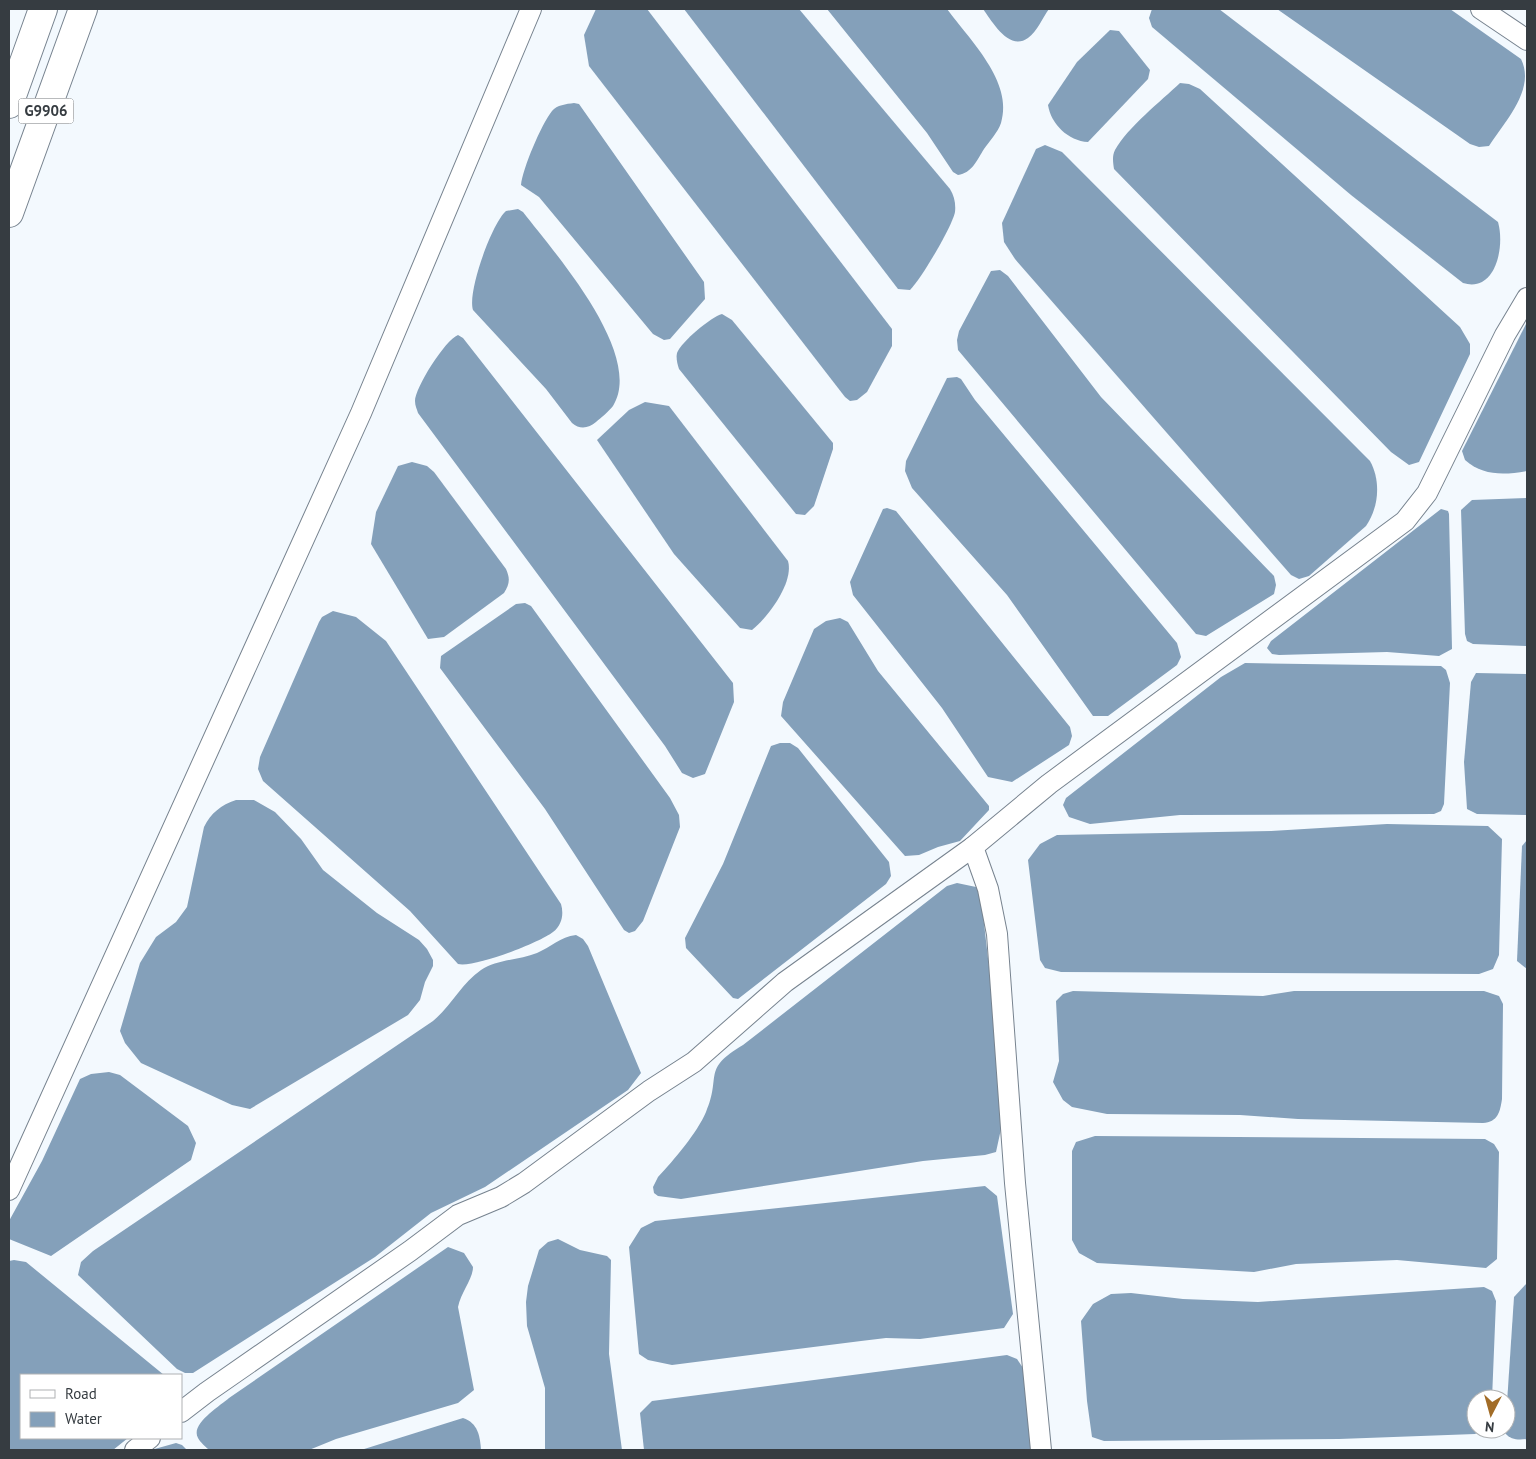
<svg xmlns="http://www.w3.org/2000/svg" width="1536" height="1459" font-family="'PT Sans',sans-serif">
  <rect width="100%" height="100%" fill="#f3f9fe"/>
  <g fill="#84a0ba">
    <path d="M596,9H647L892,329V346L867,392L857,400L850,401L845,397L589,66L584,35Z"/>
    <path d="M684,9H799L950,189C954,196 956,203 955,212C952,227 921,279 910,290L898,289Z"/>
    <path d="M827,9H947C969,39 1014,82 1001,123C998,132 989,142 984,149C977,160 972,173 958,175L953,172L927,133Z"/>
    <path d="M983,9H1049C1043,17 1037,32 1028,38C1009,52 992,21 983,9Z"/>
    <path d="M1152,9H1219L1498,222C1505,246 1496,293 1463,283L1351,195L1152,27L1149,18Z"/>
    <path d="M1277,9H1450L1521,59C1536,89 1505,121 1489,146L1479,147L1470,144Z"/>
    <path d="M1110,30L1119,31L1150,70L1148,79L1088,142C1068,141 1051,124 1048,105L1077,62Z"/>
    <path d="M1180,83L1189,84L1200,89L1460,327L1470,344V354L1419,462L1409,465L1391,452L1114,169C1113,162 1112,156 1115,150C1128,127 1161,101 1180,83Z"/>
    <path d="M574,103L579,104L704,282L705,299L670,339L664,340L653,334L539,197L521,185C523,168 541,125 552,111C557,105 566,104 574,103Z"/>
    <path d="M1045,145L1062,152L1370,461C1381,481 1379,507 1366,526L1309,576L1299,579L1291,575L1015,259L1004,242L1002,223L1036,149Z"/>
    <path d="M518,209L523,212C553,251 645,354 613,406C609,411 601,418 596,422C589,428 580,430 572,423L546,389L473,310C467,292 492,223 506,211Z"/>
    <path d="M1000,270L1008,276L1101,397L1274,576L1276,585L1274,594L1206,636L1196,634L958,350L957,340L959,331L991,271Z"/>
    <path d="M722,314L732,320L833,443V449L814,506L805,515L796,514L679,369C677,363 676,358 677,353C681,342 711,317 722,314Z"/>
    <path d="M1527,322V471C1504,475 1483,476 1465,460L1462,451Z"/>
    <path d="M458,335L463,338L733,683L734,702L705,774L693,778L682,773L665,746L418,413C417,409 415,406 415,401C415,388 445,340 458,335Z"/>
    <path d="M957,377L961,379L975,400L1177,643L1181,657L1177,665L1108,716H1093L1007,595L912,488L905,471L906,461L947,378Z"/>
    <path d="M645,402L669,406L788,561C794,582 769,616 752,630L740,628L674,554L597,440L629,410Z"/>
    <path d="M412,462L427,466L434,472L506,569C510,578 510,584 504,593L444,637L428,639L371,544L376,512L398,466Z"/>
    <path d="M1527,498V646L1473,644L1467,641L1465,634L1461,510L1472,500Z"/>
    <path d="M887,508L896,511L1070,727L1072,736L1069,745L1012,782L988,777L942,708L853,595L850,582L883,509Z"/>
    <path d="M1441,509L1448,511L1449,514L1452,649L1439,656L1387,652L1279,655L1272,654L1267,648L1271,641Z"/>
    <path d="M525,603L531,606L670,798L679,815L680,827L643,921L635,931L629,933L624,930L545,809L440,668L441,656L516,604Z"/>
    <path d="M333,611L356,617L386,641L561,904C564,914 562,925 553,932C539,943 474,968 458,964L410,911L263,781L258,769L260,757L319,622L322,617Z"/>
    <path d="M840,618L848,622L878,671L989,806V810L960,841L938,847L919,855L905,856L781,716L783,702L814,629L826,621Z"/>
    <path d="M1245,663L1441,666L1446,670L1450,683L1444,804L1441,811L1434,814L1180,815L1090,824L1069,817L1063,805L1066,798L1221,677Z"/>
    <path d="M1476,673L1527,674V815L1477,814L1467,809L1464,762L1471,682Z"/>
    <path d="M780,743H790L798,748L889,862L891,876L886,884L738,999L733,998L686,948L685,938L723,864L771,746Z"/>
    <path d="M236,800H254L275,812L301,839L323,870L377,913L419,940L427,949L433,960V966L425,982L420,1000L408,1015L250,1109L232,1105L141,1063L125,1043L120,1031L140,963L156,937L176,922L187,907L204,827C211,813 221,805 236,800Z"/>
    <path d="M1387,824L1488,826L1502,839L1499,955L1493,969L1479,974L1061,972L1045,968L1040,960L1028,860L1040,844L1057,835L1271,831Z"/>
    <path d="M1527,840V969L1517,961L1522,846Z"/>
    <path d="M957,883L976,887L981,897L990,976L1001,1129L996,1152L985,1155L923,1161L681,1199L658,1196L654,1193L653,1187L658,1177C674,1160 697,1133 706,1112C722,1075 701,1070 743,1045L947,886Z"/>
    <path d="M576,935L583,939L588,946L641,1073L628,1090L485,1187L431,1213L375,1257L193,1373H185L177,1369L78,1275L81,1262L93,1251L433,1021C451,1006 462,983 481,970C497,959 520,960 537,953C551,947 560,937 576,935Z"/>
    <path d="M1073,991L1263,996L1294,991H1484L1499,996L1503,1004L1502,1099C1500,1112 1498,1122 1483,1123L1298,1119L1240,1115L1107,1114L1072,1107L1063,1100L1053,1082L1059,1061L1056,1001L1063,994Z"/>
    <path d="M109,1072L120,1075L188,1126L196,1143L191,1160L51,1256L9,1239V1221L42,1161L80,1079L91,1074Z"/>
    <path d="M1095,1136L1485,1139L1494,1144L1499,1152L1497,1259L1486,1268L1397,1260L1296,1264L1254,1272L1097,1263L1079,1253L1072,1240V1151L1076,1142Z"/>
    <path d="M985,1186L997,1196L1013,1314L1004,1328L920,1339L886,1338L861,1341L672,1365L648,1360L639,1354L629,1247L641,1228L655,1221Z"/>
    <path d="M558,1239L580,1250L607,1256L611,1260L609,1354L622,1450H545V1388L527,1326L526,1302L528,1286L539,1250L548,1242Z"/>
    <path d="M448,1247L464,1253L473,1267C473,1279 461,1292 458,1307L474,1390L458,1403L336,1439L309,1450H209C206,1447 200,1442 198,1438C190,1424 220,1406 229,1398Z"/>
    <path d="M14,1260L26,1262L164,1375H21V1438H128L113,1450H9V1261Z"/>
    <path d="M1527,1283V1439C1518,1440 1511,1440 1505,1433L1514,1297Z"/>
    <path d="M1484,1287L1492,1291L1496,1301L1492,1399H1476V1429H1485L1475,1434L1339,1439L1104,1441L1092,1437L1087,1401L1081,1321L1093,1304L1111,1294L1131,1293L1183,1299L1258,1302Z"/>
    <path d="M1007,1355L1017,1359L1023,1368L1032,1450H644L640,1413L652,1401Z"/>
    <path d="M463,1418C478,1423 480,1436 481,1450H361Z"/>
    <path d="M176,1443L182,1445L187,1450H151Z"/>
  </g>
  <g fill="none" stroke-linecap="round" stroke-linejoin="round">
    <g stroke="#77838f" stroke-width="22">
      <g id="minor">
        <path d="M1481,9L1527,40"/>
        <path d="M973,847L988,889L997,934L1015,1183L1041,1450"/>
        <path d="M9,1190L361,413L531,9"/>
        <path d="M181,1412L207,1392L410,1251L458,1215L501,1197L524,1183L649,1091L694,1062L785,982L973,847L1049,784L1405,521L1427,493L1505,335L1527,298"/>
        <path d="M135,1450L150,1438"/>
      </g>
    </g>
    <g stroke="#77838f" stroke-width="30">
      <g id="highway">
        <path d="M9,104L43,9"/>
        <path d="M9,213L83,9"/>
      </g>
    </g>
    <use href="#minor" stroke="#fff" stroke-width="20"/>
    <use href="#highway" stroke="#fff" stroke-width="28"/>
  </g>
  <g text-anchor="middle" stroke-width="5" stroke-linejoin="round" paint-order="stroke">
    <rect fill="#fff" stroke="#72767a" stroke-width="1" x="18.5" y="98.5" width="55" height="25" rx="4"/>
    <g font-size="15" font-weight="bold" fill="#363c41">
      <text x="46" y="116">G9906</text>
    </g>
  </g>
  <rect width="1536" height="1459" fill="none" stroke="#363c41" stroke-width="20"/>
  <rect x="20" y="1374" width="162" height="65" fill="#ffffff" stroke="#afb1b3"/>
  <rect x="30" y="1390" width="25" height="8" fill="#ffffff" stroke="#afb1b3"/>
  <text x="65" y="1399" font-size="15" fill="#363c41">Road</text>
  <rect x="30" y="1412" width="25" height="15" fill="#84a0ba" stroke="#afb1b3"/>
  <text x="65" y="1424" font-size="15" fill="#363c41">Water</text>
  <g transform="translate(1491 1414) rotate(186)"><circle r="24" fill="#ffffff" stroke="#afb1b3"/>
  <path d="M0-4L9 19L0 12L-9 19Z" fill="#a26c27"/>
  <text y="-8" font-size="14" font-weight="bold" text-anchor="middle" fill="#363c41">N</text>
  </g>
</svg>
